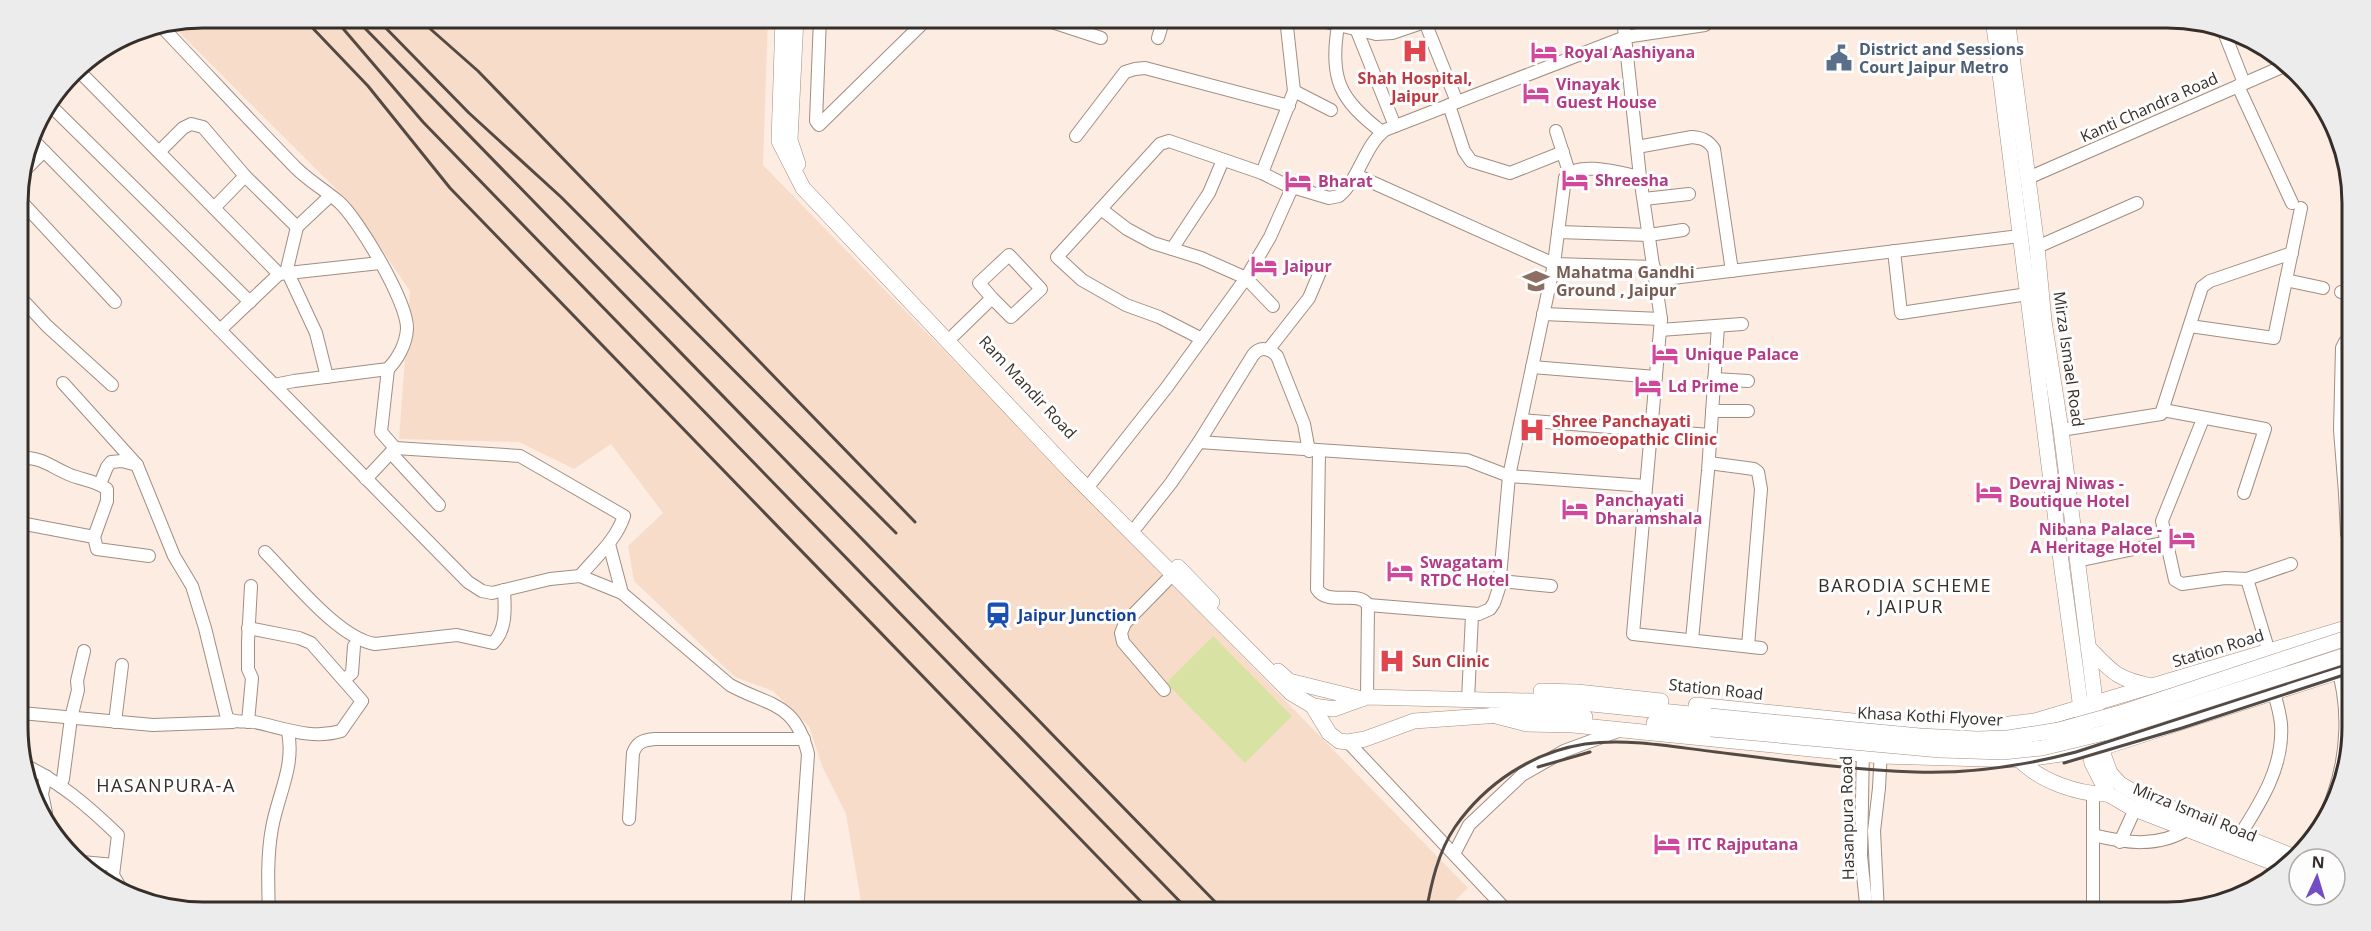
<svg xmlns="http://www.w3.org/2000/svg" width="2371" height="931" font-family="'Open Sans',sans-serif">
  <rect width="100%" height="100%" fill="#fdece1"/>
  <path fill="#f8dcca" d="M203,18H768L763,165L1468,888L1442,913H863L846,814L822,766L809,726L773,691L735,677L634,581L628,546L663,513L611,444L574,469L519,442L399,439L410,291L350,203L171,24Z"/>
  <path fill="#d8e3a3" d="M1213,636L1292,716L1245,763L1166,683Z"/>
  <g fill="none" stroke-linecap="round" stroke-linejoin="round">
    <g stroke="#a18e81" stroke-width="14">
      <g id="minor">
        <path d="M820,18L816,121L819,125L928,18"/>
        <path d="M1040,18L1101,38"/>
        <path d="M1309,18L1376,34L1392,33L1436,18"/>
        <path d="M1623,18L1640,177L1661,319L1633,634L1761,648"/>
        <path d="M1425,22L1457,102"/>
        <path d="M161,26C206,73 250,121 296,168C309,181 325,190 339,202C359,220 408,303 407,329C406,344 398,359 388,369L294,381L274,385"/>
        <path d="M1338,26C1329,79 1340,100 1382,132"/>
        <path d="M2222,27L2244,83"/>
        <path d="M1357,31L1395,126"/>
        <path d="M1158,38L1164,18"/>
        <path d="M77,69L279,274L380,263"/>
        <path d="M2238,86L2292,203"/>
        <path d="M1294,91L1331,110"/>
        <path d="M50,105L250,302"/>
        <path d="M1449,105L1464,151L1471,161L1510,173L1563,152"/>
        <path d="M1556,131L1569,172"/>
        <path d="M1076,136L1125,72L1135,69L1145,68L1289,106"/>
        <path d="M32,139L468,582L482,591L492,593L550,579L580,576L622,593L730,685C770,707 795,701 808,754L797,913"/>
        <path d="M1637,147L1692,137C1702,138 1708,140 1714,149L1732,271"/>
        <path d="M159,152L183,128L191,124L203,127L245,176L214,208"/>
        <path d="M23,172L44,151"/>
        <path d="M1262,173L1294,91L1286,18"/>
        <path d="M1356,175L1554,264L1654,267"/>
        <path d="M245,176L297,227L330,196"/>
        <path d="M2028,178L2284,66"/>
        <path d="M1289,186L1329,198L1339,196C1360,178 1364,146 1385,130L1625,37L1705,25"/>
        <path d="M18,198L115,302"/>
        <path d="M1644,199L1689,194"/>
        <path d="M1101,209L1127,229L1153,243L1201,258L1246,278L1273,306"/>
        <path d="M1558,232L1649,235L1683,230"/>
        <path d="M2037,247L2137,203"/>
        <path d="M1172,249L1209,193L1223,160"/>
        <path d="M1894,251L1901,313L2028,294"/>
        <path d="M286,273L297,227"/>
        <path d="M288,273L316,333L327,377"/>
        <path d="M1656,280L2020,236"/>
        <path d="M2286,280L2323,288"/>
        <path d="M2341,292L2352,295"/>
        <path d="M19,296L47,326L112,385"/>
        <path d="M1543,314L1661,319"/>
        <path d="M2190,326L2274,338L2301,208"/>
        <path d="M220,330L279,274"/>
        <path d="M1660,330L1742,324"/>
        <path d="M954,335L992,298L979,283L1009,255L1041,289L1011,317L992,298"/>
        <path d="M2352,340L2345,342L2342,348L2340,430L2345,493L2352,494"/>
        <path d="M1269,349L1309,298L1322,267"/>
        <path d="M1532,367L1656,377"/>
        <path d="M388,369L381,432L395,448"/>
        <path d="M1714,379L1748,381"/>
        <path d="M63,383L137,465"/>
        <path d="M2163,410L2265,429L2244,493"/>
        <path d="M1712,411H1748"/>
        <path d="M2203,419L2162,521L2175,580L2182,584L2225,578L2247,579L2291,564"/>
        <path d="M1521,420L1710,435"/>
        <path d="M2061,430L2161,414L2202,287L2210,281L2292,253"/>
        <path d="M1199,442L1253,355C1260,346 1269,348 1277,356L1304,424L1309,451"/>
        <path d="M1319,451L1317,589C1328,607 1358,589 1368,605L1367,697"/>
        <path d="M391,453L439,505"/>
        <path d="M20,457C45,459 46,464 68,474C81,480 95,480 107,489V501L94,537"/>
        <path d="M1709,463L1754,469L1758,472L1761,489L1748,646"/>
        <path d="M366,479L395,448L520,456L624,516C616,540 597,556 580,576"/>
        <path d="M1092,482L1167,387L1246,278L1270,237L1292,188L1262,173L1169,141L1160,144L1057,257L1082,280L1126,305L1159,317L1202,339"/>
        <path d="M100,484L107,467L111,462L122,461L137,465L174,556L192,586L205,628L227,718C236,724 244,720 254,722C284,728 311,740 341,731L362,701L311,643L299,638L248,628"/>
        <path d="M2345,493L2347,534L2352,541"/>
        <path d="M20,523L94,537L97,549L149,556"/>
        <path d="M1137,526L1171,483L1199,442L1467,460L1509,476L1646,486"/>
        <path d="M609,544L622,593"/>
        <path d="M265,552C292,579 338,638 375,644L457,635L493,643C507,630 505,607 504,590"/>
        <path d="M2077,561L2167,542"/>
        <path d="M2348,569V539"/>
        <path d="M2247,579L2269,652"/>
        <path d="M1500,581L1551,586"/>
        <path d="M1368,605L1479,614L1490,609L1494,603L1499,588L1509,476L1554,264L1565,178C1576,160 1621,173 1640,177"/>
        <path d="M1692,640L1708,471L1718,326"/>
        <path d="M344,680L352,673L354,646"/>
        <path d="M1164,690L1123,642L1121,633L1125,623L1172,575"/>
        <path d="M1468,700L1472,615"/>
        <path d="M21,713L153,725L233,722"/>
        <path d="M115,722L122,665"/>
        <path d="M248,722L252,678L248,669V641L251,586"/>
        <path d="M1348,742L1509,913"/>
        <path d="M1863,746L1861,856L1867,913"/>
        <path d="M22,764C58,780 89,807 118,835L113,875L120,887"/>
        <path d="M60,786L63,779L71,718L78,690L77,681L84,651"/>
        <path d="M46,813L42,794L46,776"/>
        <path d="M629,819L633,753C637,742 643,740 655,739H804"/>
        <path d="M2093,835C2125,843 2158,848 2188,829"/>
        <path d="M2240,835C2261,802 2284,766 2281,724C2280,714 2277,703 2274,693"/>
        <path d="M2120,842L2135,809"/>
        <path d="M2312,843C2319,828 2328,812 2333,796C2348,754 2350,705 2336,663"/>
        <path d="M1454,854L1469,825L1522,775L1564,751L1621,730"/>
        <path d="M82,862L114,865"/>
        <path d="M269,913C268,885 267,855 272,828C278,794 295,767 288,732"/>
        <path d="M1878,913L1874,831L1879,788L1881,749"/>
        <path d="M2093,913V794"/>
      </g>
    </g>
    <g stroke="#a18e81" stroke-width="16">
      <g id="major">
        <path d="M783,18L779,141L803,188L1071,472L1291,693L1313,706L1334,709L1367,697L1407,698L1572,702L1710,716"/>
        <path d="M796,18L790,140L798,164"/>
        <path d="M1993,18L2062,569L2081,709L2092,763L2108,794L2132,808L2287,868"/>
        <path d="M2007,18L2037,247L2044,321L2061,430L2101,748L2110,773L2120,784L2139,795L2297,858"/>
        <path d="M1178,567L1212,602"/>
        <path d="M2088,647C2112,672 2116,679 2152,686"/>
        <path d="M1278,671L1289,681L1362,699"/>
        <path d="M1541,691L1577,692L1661,701"/>
        <path d="M1312,705L1329,733L1339,741L1348,742L1365,739L1414,721L1515,714L1585,717"/>
        <path d="M1696,705L1882,724L1976,728L2035,721L2353,626"/>
        <path d="M1492,715L1527,724L1573,725L1881,756L2020,760L2089,750"/>
        <path d="M1654,723L1711,729"/>
        <path d="M2101,748L2353,667"/>
        <path d="M2020,760C2040,781 2079,795 2108,794"/>
      </g>
    </g>
    <use href="#minor" stroke="#fff" stroke-width="12"/>
    <use href="#major" stroke="#fff" stroke-width="15"/>
    <g stroke="#544a44" stroke-width="3">
      <path d="M303,18L368,86L450,188L1152,913"/>
      <path d="M334,18L423,122L1191,913"/>
      <path d="M355,18L1226,913"/>
      <path d="M376,18L469,113L561,197L896,533"/>
      <path d="M418,18L478,71L915,522"/>
      <path d="M2064,763L2182,728L2353,672"/>
      <path d="M1538,767L1590,752"/>
      <path d="M1426,913C1431,884 1438,852 1455,827C1485,784 1532,752 1585,744C1628,738 1673,747 1716,752C1782,760 1849,770 1915,772C1970,774 2023,766 2076,752L2353,662"/>
    </g>
    <g stroke="#a18e81" stroke-width="16" stroke-linecap="butt">
      <g id="major-bridge">
        <path d="M1710,716L1920,736L1977,739L2008,738L2059,730L2120,713L2353,636"/>
        <path d="M1711,729L1940,750L2003,752L2042,748L2104,733L2353,653"/>
      </g>
    </g>
    <use href="#major-bridge" stroke="#fff" stroke-width="15"/>
  </g>
  <defs>
    <g id="hospital-bare" transform="scale(2.07)"><path d="M-5-5h3v3.5h4V-5h3V5h-3V1.5h-4V5h-3Z" fill="#e0444e" stroke="#fdfdfd" stroke-width="2.5" paint-order="stroke"/></g>
    <g id="hotel-bare" transform="scale(2.07)"><path d="M-6-4.5h1.5V1H6V5H4.5V3h-9V5H-6ZM-4 0a1.8 1.8 0 1 1 3.6 0ZM.5 0V-2.5h3Q6-2.5 6 0Z" fill="#d1479c" stroke="#fdfdfd" stroke-width="2.5" paint-order="stroke"/></g>
    <g id="civic-bare" transform="scale(2.07)"><path d="M-.6-6.5H3V-4.5H.6V-3L4-1V1h2V6H-6V1h2V-1L-.6-3ZM-1.2 2.5V6h2.4V2.5Z" fill="#5c6f8a" stroke="#fdfdfd" stroke-width="2.5" paint-order="stroke"/></g>
    <g id="school-bare" transform="scale(2.07)"><path d="M0-5L7-2L0 1L-7-2ZM-4 1L0 2.5L4 1V4Q0 6-4 4Z" fill="#8d6e63" stroke="#fdfdfd" stroke-width="2.5" paint-order="stroke"/></g>
    <g id="station-bare" transform="scale(2.07)"><path d="M-3-6H3Q5-6 5-4V2Q5 4 3 4L4.5 6H3L1.5 4h-3L-3 6H-4.5L-3 4Q-5 4-5 2V-4Q-5-6-3-6ZM-3.5-4v3h7v-3ZM-3.5 1v1.5H-2V1ZM2 1v1.5H3.5V1Z" fill="#1a4fb4" stroke="#fdfdfd" stroke-width="2.5" paint-order="stroke"/></g>
  </defs>
  <g fill-rule="evenodd">
    <use href="#hospital-bare" x="1415" y="51"/>
    <use href="#hotel-bare" x="1544" y="52"/>
    <use href="#civic-bare" x="1839" y="58"/>
    <use href="#hotel-bare" x="1536" y="93"/>
    <use href="#hotel-bare" x="1575" y="180"/>
    <use href="#hotel-bare" x="1298" y="181"/>
    <use href="#hotel-bare" x="1264" y="266"/>
    <use href="#school-bare" x="1536" y="281"/>
    <use href="#hotel-bare" x="1665" y="354"/>
    <use href="#hotel-bare" x="1648" y="386"/>
    <use href="#hospital-bare" x="1532" y="430"/>
    <use href="#hotel-bare" x="1989" y="492"/>
    <use href="#hotel-bare" x="1575" y="509"/>
    <use href="#hotel-bare" x="2182" y="538"/>
    <use href="#hotel-bare" x="1400" y="571"/>
    <use href="#station-bare" x="998" y="615"/>
    <use href="#hospital-bare" x="1392" y="661"/>
    <use href="#hotel-bare" x="1667" y="844"/>
  </g>
  <g text-anchor="middle" stroke-width="6" stroke-linejoin="round" paint-order="stroke">
    <g font-size="16" font-weight="bold" fill="#4e5e75" stroke="#fdfdfd" text-anchor="start">
      <text x="1859" y="55">District and Sessions<tspan x="1859" dy="18">Court Jaipur Metro</tspan></text>
    </g>
    <g font-size="16" font-weight="bold" fill="#b23c85" stroke="#fdfdfd" text-anchor="start">
      <text x="1564" y="58">Royal Aashiyana</text>
      <text x="1556" y="90">Vinayak<tspan x="1556" dy="18">Guest House</tspan></text>
      <text x="1595" y="186">Shreesha</text>
      <text x="1318" y="187">Bharat</text>
      <text x="1284" y="272">Jaipur</text>
      <text x="1685" y="360">Unique Palace</text>
      <text x="1668" y="392">Ld Prime</text>
      <text x="2009" y="489">Devraj Niwas -<tspan x="2009" dy="18">Boutique Hotel</tspan></text>
      <text x="1595" y="506">Panchayati<tspan x="1595" dy="18">Dharamshala</tspan></text>
      <text x="2162" y="535" text-anchor="end">Nibana Palace -<tspan x="2162" dy="18">A Heritage Hotel</tspan></text>
      <text x="1420" y="568">Swagatam<tspan x="1420" dy="18">RTDC Hotel</tspan></text>
      <text x="1687" y="850">ITC Rajputana</text>
    </g>
    <g font-size="16" font-weight="bold" fill="#be3a42" stroke="#fdfdfd" text-anchor="start">
      <text x="1415" y="84" text-anchor="middle">Shah Hospital,<tspan x="1415" dy="18">Jaipur</tspan></text>
      <text x="1552" y="427">Shree Panchayati<tspan x="1552" dy="18">Homoeopathic Clinic</tspan></text>
      <text x="1412" y="667">Sun Clinic</text>
    </g>
    <g font-size="16" fill="#362e29" stroke="#fdfdfd">
      <text transform="translate(2149 107) rotate(-24)" y="6">Kanti Chandra Road</text>
      <text transform="translate(2069 359) rotate(82)" y="6">Mirza Ismael Road</text>
      <text transform="translate(1028 387) rotate(47)" y="6">Ram Mandir Road</text>
      <text transform="translate(2218 648) rotate(-17)" y="6">Station Road</text>
      <text transform="translate(1716 689) rotate(6)" y="6">Station Road</text>
      <text transform="translate(1930 716) rotate(3)" y="6">Khasa Kothi Flyover</text>
      <text transform="translate(2195 812) rotate(22)" y="6">Mirza Ismail Road</text>
      <text transform="translate(1847 818) rotate(-91)" y="6">Hasanpura Road</text>
    </g>
    <g font-size="16" font-weight="bold" fill="#785e54" stroke="#fdfdfd" text-anchor="start">
      <text x="1556" y="278">Mahatma Gandhi<tspan x="1556" dy="18">Ground , Jaipur</tspan></text>
    </g>
    <g font-size="16" font-weight="bold" fill="#164399" stroke="#fdfdfd" text-anchor="start">
      <text x="1018" y="621">Jaipur Junction</text>
    </g>
    <g font-size="18" letter-spacing="1.5" fill="#362e29" stroke="#fdfdfd">
      <text x="1905" y="592">BARODIA SCHEME<tspan x="1905" dy="21">, JAIPUR</tspan></text>
      <text x="166" y="792">HASANPURA-A</text>
    </g>
  </g>
  <path d="M0 0H2371V931H0ZM203 28H2167A175 175 0 0 1 2342 203V727A175 175 0 0 1 2167 902H203A175 175 0 0 1 28 727V203A175 175 0 0 1 203 28Z" fill="#edecec" fill-rule="evenodd"/>
  <path fill="none" stroke="#362e29" stroke-width="3" d="M203 28H2167A175 175 0 0 1 2342 203V727A175 175 0 0 1 2167 902H203A175 175 0 0 1 28 727V203A175 175 0 0 1 203 28Z"/>
  <g transform="translate(2317 877) rotate(4)"><circle r="28" fill="#fdfdfd" stroke="#adaaa8" stroke-width="1.5"/>
  <path d="M0-4.5L10 22L0 15L-10 22Z" fill="#734dc6"/>
  <text y="-9" font-size="16" font-weight="bold" text-anchor="middle" fill="#362e29">N</text>
  </g>
</svg>
